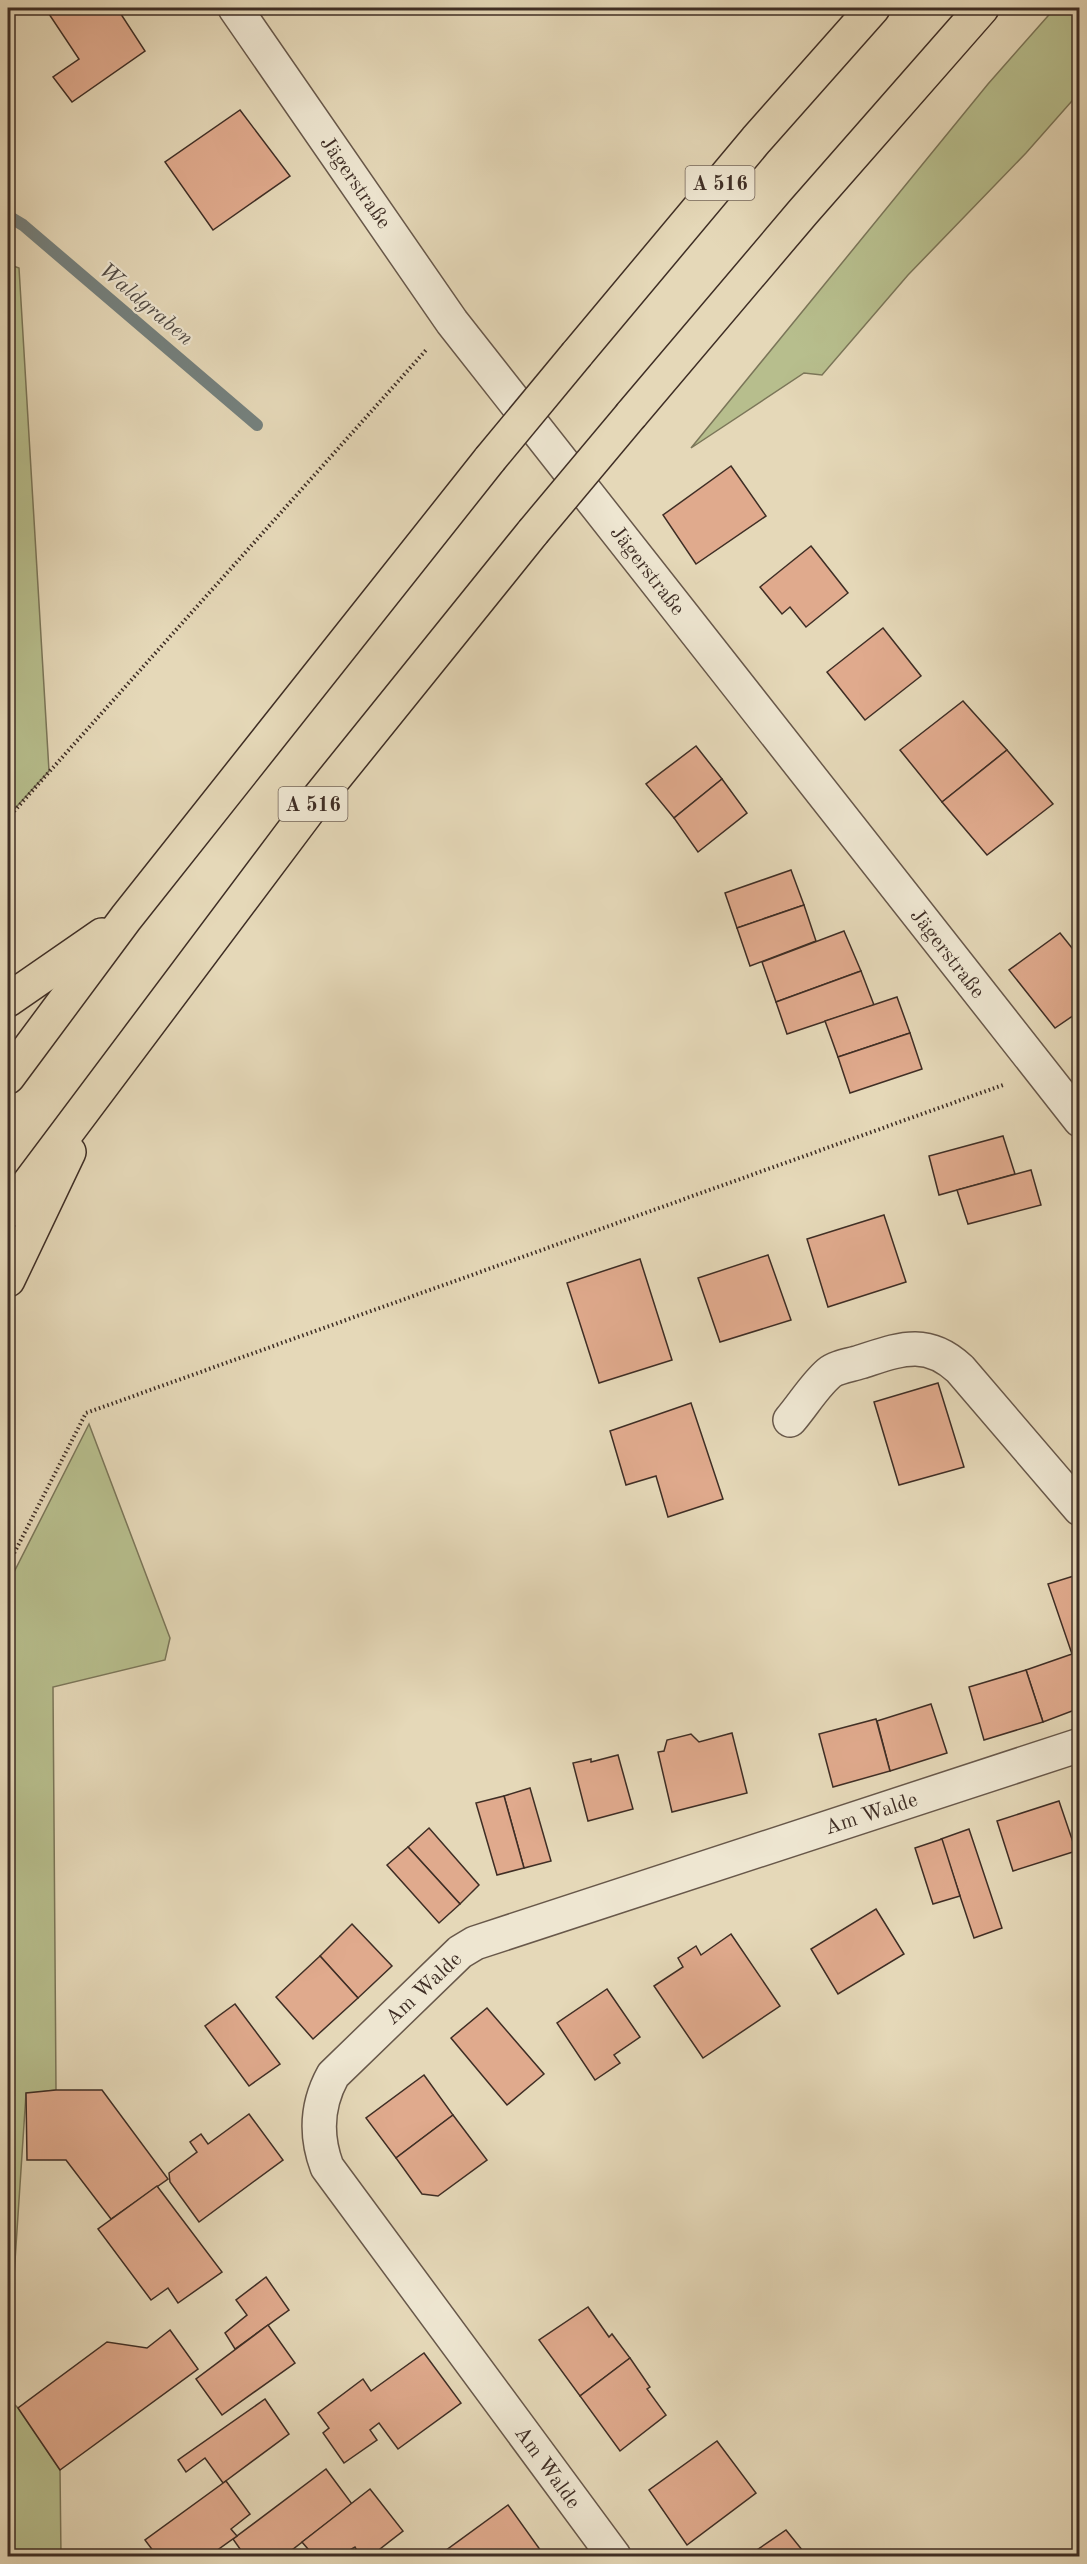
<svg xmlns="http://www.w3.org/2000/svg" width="1087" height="2564" font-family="'Old Standard TT',serif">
  <rect width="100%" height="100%" fill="#e5d8b8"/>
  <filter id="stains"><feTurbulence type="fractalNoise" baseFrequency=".00333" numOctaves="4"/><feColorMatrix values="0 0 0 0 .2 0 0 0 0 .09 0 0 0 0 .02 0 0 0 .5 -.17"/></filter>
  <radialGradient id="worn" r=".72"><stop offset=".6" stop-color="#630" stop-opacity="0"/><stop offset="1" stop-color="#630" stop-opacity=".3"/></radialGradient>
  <g fill="#b7be8d" stroke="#7b7659" stroke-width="1.5">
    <path d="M1055,8H1079V93L1026,153L908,275L822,375L804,373L691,448L988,84Z"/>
    <path d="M8,264L19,268L49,771L8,816Z"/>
    <path d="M89,1424L170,1638L165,1660L53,1687L56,2090L26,2094L8,2367V1584Z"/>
    <path d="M8,2398L18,2408L60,2470L61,2556H8Z"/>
  </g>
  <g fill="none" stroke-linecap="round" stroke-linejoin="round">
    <path stroke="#75817e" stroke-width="12" d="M8,216L23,225L257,425"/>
  </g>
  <g fill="#e0aa8d" stroke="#3f2e25" stroke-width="1.5">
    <path d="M45,8H117L145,51L72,102L53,77L79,59Z"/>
    <path d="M240,110L290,176L213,230L165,162Z"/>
    <path d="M731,466L766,516L696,564L663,515Z"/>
    <path d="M811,546L848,593L806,627L790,607L782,614L760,587Z"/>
    <path d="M883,628L921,676L865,720L827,672Z"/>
    <path d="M963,701L1007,750L942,802L900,750Z"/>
    <path d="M696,746L722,779L674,818L646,784Z"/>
    <path d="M1007,750L1053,804L987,855L942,802Z"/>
    <path d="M722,779L747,813L698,852L674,818Z"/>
    <path d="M791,870L804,905L737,928L725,893Z"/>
    <path d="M804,905L816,941L750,966L737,928Z"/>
    <path d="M844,931L861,971L776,1002L762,962Z"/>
    <path d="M1060,933L1080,958V1011L1055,1028L1009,970Z"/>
    <path d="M861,971L874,1005L787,1034L776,1002Z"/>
    <path d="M897,997L910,1033L838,1057L825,1021Z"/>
    <path d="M910,1033L922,1069L850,1093L838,1057Z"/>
    <path d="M1003,1136L1015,1174L939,1195L929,1156Z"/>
    <path d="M1031,1170L1041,1205L968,1224L957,1190Z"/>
    <path d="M884,1215L906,1282L828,1307L807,1239Z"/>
    <path d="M768,1255L791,1320L720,1342L698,1278Z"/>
    <path d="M640,1259L672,1360L599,1383L567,1283Z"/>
    <path d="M938,1383L964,1467L899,1485L874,1402Z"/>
    <path d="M691,1403L723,1499L668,1517L656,1476L626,1485L610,1431Z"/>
    <path d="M1080,1574V1708L1043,1722L1026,1670L1072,1654L1048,1584Z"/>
    <path d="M1026,1670L1043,1722L984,1740L969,1687Z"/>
    <path d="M931,1704L947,1753L890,1771L877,1721Z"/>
    <path d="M876,1719L890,1771L833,1787L819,1734Z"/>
    <path d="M732,1733L747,1793L672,1812L658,1752L664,1751L667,1740L691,1734L699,1742Z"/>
    <path d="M618,1755L633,1809L588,1821L573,1763L591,1759V1762Z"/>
    <path d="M530,1788L551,1861L524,1868L504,1796Z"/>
    <path d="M504,1796L524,1868L497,1875L476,1803Z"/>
    <path d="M1059,1801L1076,1851L1013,1871L997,1821Z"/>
    <path d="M429,1828L479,1885L460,1904L408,1847Z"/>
    <path d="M969,1829L1002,1928L974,1938L941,1839Z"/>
    <path d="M942,1839L960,1896L933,1904L915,1848Z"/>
    <path d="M408,1847L460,1904L439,1923L387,1865Z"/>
    <path d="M876,1909L904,1954L838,1994L811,1949Z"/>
    <path d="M352,1924L392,1966L358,1998L320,1956Z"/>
    <path d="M731,1934L780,2006L703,2058L654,1986L683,1967L678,1958L696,1946L701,1955Z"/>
    <path d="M320,1956L358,1998L313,2039L276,1997Z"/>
    <path d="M607,1989L640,2037L614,2055L620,2063L595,2080L557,2023Z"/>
    <path d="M235,2004L280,2064L249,2086L205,2026Z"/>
    <path d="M487,2008L544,2074L507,2105L451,2038Z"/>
    <path d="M424,2075L453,2115L396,2158L366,2118Z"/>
    <path d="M56,2090H102L168,2179L111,2219L66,2160H27L26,2093Z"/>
    <path d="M249,2114L283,2160L199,2222L170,2182L169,2173L197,2152L190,2142L201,2134L208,2144Z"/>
    <path d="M453,2115L487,2160L438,2196L422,2194L396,2158Z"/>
    <path d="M157,2186L222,2272L178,2303L168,2288L151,2300L98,2229Z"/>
    <path d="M266,2277L289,2310L235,2349L225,2333L247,2315L236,2300Z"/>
    <path d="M588,2307L609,2337L612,2334L630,2358L580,2396L539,2340Z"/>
    <path d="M268,2325L295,2363L222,2415L196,2379Z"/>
    <path d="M170,2330L198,2369L60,2470L18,2408L107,2342L147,2348Z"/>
    <path d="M424,2353L461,2403L398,2449L379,2423L370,2430L377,2440L344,2463L323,2433L329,2428L318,2413L363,2379L371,2391Z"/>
    <path d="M630,2358L650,2387L647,2389L666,2415L620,2451L580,2396Z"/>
    <path d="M265,2399L289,2434L223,2483L205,2458L186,2472L178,2460Z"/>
    <path d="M717,2441L756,2493L687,2545L649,2490Z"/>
    <path d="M326,2469L352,2504L284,2556H245L233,2539Z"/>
    <path d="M226,2481L250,2514L231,2529L237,2536L209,2556H157L145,2540Z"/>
    <path d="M370,2489L403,2531L371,2556H360L355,2547L339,2556H314L302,2542Z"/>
    <path d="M508,2505L541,2551L533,2556H438Z"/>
    <path d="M786,2530L807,2556H748Z"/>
  </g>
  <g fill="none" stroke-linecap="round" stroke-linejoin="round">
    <g stroke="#68584a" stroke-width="36">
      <g id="minor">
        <path d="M235,8L452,322L1080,1120"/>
        <path d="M790,1420C803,1405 814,1386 829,1373C836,1367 851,1365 860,1362C898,1350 926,1337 960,1369L1080,1509"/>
        <path d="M614,2556L327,2167C315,2135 317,2104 333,2075L460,1952L475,1943L1080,1745"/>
      </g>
    </g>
    <g stroke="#3f2e25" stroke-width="36">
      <g id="highway">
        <path d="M577,354L756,140L873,8"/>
        <path d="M631,415L803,212L982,8"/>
        <path d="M8,1000L102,935"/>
        <path d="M8,1077L126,918L490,459"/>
        <path d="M8,1211L308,811L533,532"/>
        <path d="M8,1280L69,1152"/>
      </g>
    </g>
    <g stroke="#3f2e25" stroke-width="4" stroke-dasharray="1.5 3" stroke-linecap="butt">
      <path d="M8,818L427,349"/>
      <path d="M8,1565L86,1413L1003,1085"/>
    </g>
    <use href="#minor" stroke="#eee6d1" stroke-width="33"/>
    <use href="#highway" stroke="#e5d8b8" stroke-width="33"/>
    <g stroke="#3f2e25" stroke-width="36" stroke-linecap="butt">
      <g id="highway-bridge">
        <path d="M490,459L577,354"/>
        <path d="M533,532L631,415"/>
      </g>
    </g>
    <use href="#highway-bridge" stroke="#e5d8b8" stroke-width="33"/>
  </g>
  <g text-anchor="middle" stroke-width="4.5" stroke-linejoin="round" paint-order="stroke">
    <g fill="#eee6d1" stroke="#746559" stroke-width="1.5">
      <rect x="685.5" y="166" width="69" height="34" rx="4.5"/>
      <rect x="278.5" y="787" width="69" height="34" rx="4.5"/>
    </g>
    <g font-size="20" font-weight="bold" fill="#3f2e25">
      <text x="720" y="190">A 516</text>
      <text x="313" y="811">A 516</text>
    </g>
    <g font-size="21" fill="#3f2e25" stroke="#eee6d1">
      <text transform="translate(356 182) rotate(55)" y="7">Jägerstraße</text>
      <text transform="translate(648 570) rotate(52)" y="7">Jägerstraße</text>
      <text transform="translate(948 953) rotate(52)" y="7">Jägerstraße</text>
      <text transform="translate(871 1813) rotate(-18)" y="7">Am Walde</text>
      <text transform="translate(423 1988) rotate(-43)" y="7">Am Walde</text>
      <text transform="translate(548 2467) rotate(54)" y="7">Am Walde</text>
    </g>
    <g font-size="22" font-style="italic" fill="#514a43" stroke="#eee6d1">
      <text transform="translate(147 303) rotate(40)" y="8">Waldgraben</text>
    </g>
  </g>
  <rect width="1087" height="2564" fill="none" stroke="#e5d8b8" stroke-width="30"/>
  <rect x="9" y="9" width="1069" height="2546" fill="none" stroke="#3f2e25" stroke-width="3"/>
  <rect x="15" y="15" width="1057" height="2534" fill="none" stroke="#3f2e25" stroke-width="1.5"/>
  <rect width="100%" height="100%" filter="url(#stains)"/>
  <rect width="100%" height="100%" fill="url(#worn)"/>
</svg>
